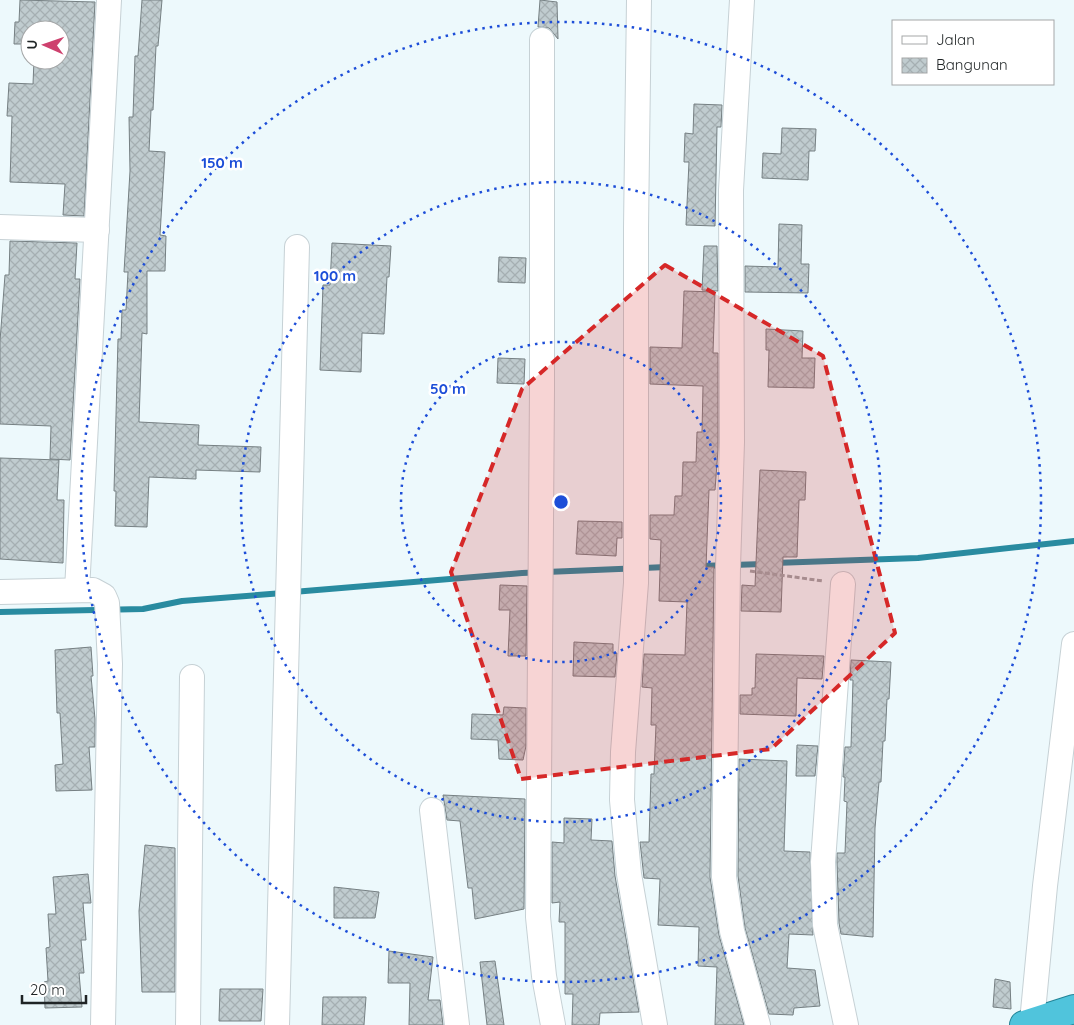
<svg xmlns="http://www.w3.org/2000/svg" width="1074" height="1025" font-family="Quicksand,sans-serif">
  <defs>
    <pattern id="building-cross-hatch" width="8" height="8" patternUnits="userSpaceOnUse" patternTransform="scale(1.25)"><rect width="8" height="8" fill="#c0cccf"/><path d="M0 0l8 8M0 8l8-8" fill="none" stroke="#a5afb2"/></pattern>
  </defs>
  <rect width="100%" height="100%" fill="#edf9fc"/>
  <g fill="none" stroke-linecap="round" stroke-linejoin="round">
    <g stroke="#298ba0" stroke-width="6">
      <path d="M774,563L918,558L1074,541"/>
      <path d="M699,566L764,564"/>
      <path d="M293,592L522,573L667,567"/>
      <path d="M0,612L143,609L182,601L283,593"/>
    </g>
  </g>
  <g fill="url(#building-cross-hatch)" stroke="#768083">
    <path d="M20,0L95,2L84,216L63,215L65,184L10,182L12,116H7L9,83L33,84L34,60H60V30H30V44H14L15,22H19Z"/>
    <path d="M142,0H162L158,46H156L153,110H151L149,151L165,152L160,235L166,236L165,271H147V334L142,333L139,422L199,425L198,445L261,447L260,472L196,470V479L149,477L147,527L115,526L116,491H114L118,339H121L122,310H126L128,272H124L130,171L129,117H133L135,56H138Z"/>
    <path d="M540,0L557,2L558,39L549,28L538,27Z"/>
    <path d="M694,104L722,105L721,127H717L715,226L686,225L689,162H684L685,133L693,134Z"/>
    <path d="M782,128L816,129L815,151H809L808,180L762,178L763,153L781,154Z"/>
    <path d="M779,224L802,225L801,264H809L808,293L745,292V266L778,267Z"/>
    <path d="M10,241L77,243L75,279H80L70,460L50,459L51,426L0,424V341L5,275H9Z"/>
    <path d="M332,243L391,246L389,277H387L384,334L362,333L361,372L320,370L323,285H330Z"/>
    <path d="M704,246H717L718,291L702,290Z"/>
    <path d="M499,257L526,258L525,283L498,282Z"/>
    <path d="M684,291L715,292L713,353H718V450L715,490H709L706,567H714L710,877L719,935L744,1025H715L717,967L698,966L699,927L658,925L660,879L644,878L640,842H649L651,774H654L656,725H651L652,688L642,687L644,654L685,655L687,602L659,601L661,540L650,539V515H674L675,496H682L683,462H696L697,432H702L703,386L650,384V347L682,348Z"/>
    <path d="M766,329L803,331L802,358H815L814,388L768,387L769,350H766Z"/>
    <path d="M498,358L525,359L524,384L497,383Z"/>
    <path d="M0,458L59,460L57,500H64L63,563L0,559Z"/>
    <path d="M760,470L806,472L805,500H799L797,557H783L781,612L741,611L742,585L755,586Z"/>
    <path d="M578,521L622,522V538H617L616,556L576,554Z"/>
    <path d="M500,585L527,586L526,656H508L510,610H499Z"/>
    <path d="M574,642L613,644V653H617L615,677L573,676Z"/>
    <path d="M91,647L93,676H91L95,719V747H89L92,790L56,791L55,765L63,764L60,713H57L55,650Z"/>
    <path d="M756,654L824,656L822,679L797,678L796,716L740,714V695H752V688H755Z"/>
    <path d="M851,660L891,662L889,699H887L885,741H883L881,782H879L875,828L873,937L841,934L839,923L837,862V853H845L847,802L844,801L845,777H843L845,747H851L853,680H850Z"/>
    <path d="M504,707L526,708V746L523,760L499,759L498,740L471,739L472,714L503,715Z"/>
    <path d="M797,745L818,746L815,776H796Z"/>
    <path d="M739,759L787,761L784,851L810,852L813,935L789,934L787,968L815,970L820,1006L794,1008L793,1015L769,1014L745,928L738,876Z"/>
    <path d="M443,795L525,799L524,909L475,919L472,888H468L460,821L447,820Z"/>
    <path d="M564,818L592,819L591,840L612,841L615,876L639,1012L600,1013L599,1025H572L573,994H565V922H559L560,902L552,903V842L564,843Z"/>
    <path d="M145,845L175,848V992H142L139,911Z"/>
    <path d="M88,874L91,903H83L86,940H81L84,973H79L82,1007L45,1008L44,982L48,981L46,948L50,947L48,914H56L53,877Z"/>
    <path d="M334,887L379,892L375,918H334Z"/>
    <path d="M389,951L433,957L428,1000H440L443,1025H409L410,983H388Z"/>
    <path d="M495,961L504,1025H487L480,962Z"/>
    <path d="M995,979L1010,982L1011,1009L993,1007Z"/>
    <path d="M220,989H263L261,1021H219Z"/>
    <path d="M323,997H366L364,1025H322Z"/>
  </g>
  <g fill="none" stroke-linecap="round" stroke-linejoin="round">
    <g stroke="#c6d1d5" stroke-width="26">
      <g id="minor">
        <path d="M639,0L636,228V583L623,752L622,800L629,874L655,1025"/>
        <path d="M742,0L731,190L732,442L728,567L724,877L732,931L758,1025"/>
        <path d="M542,40V389L538,917L544,976L553,1025"/>
        <path d="M0,227L97,230"/>
        <path d="M843,584L823,862L825,925L846,1025"/>
        <path d="M77,590L109,0"/>
        <path d="M0,592L93,590L104,596L107,603L110,664L103,1025"/>
        <path d="M432,810L457,1025"/>
        <path d="M1032,1022L1045,886L1074,644"/>
        <path d="M188,1025L192,677"/>
        <path d="M277,1025L297,247"/>
      </g>
    </g>
    <g stroke="#228396" stroke-width="30">
      <path id="trunk" d="M1024,1025L1074,1009"/>
    </g>
    <path stroke="#9ca5a8" stroke-width="3" stroke-dasharray="5 2.5" stroke-linecap="butt" d="M750,571L823,581"/>
    <use href="#minor" stroke="#fff" stroke-width="24"/>
    <use href="#trunk" stroke="#50c4dc" stroke-width="28"/>
  </g>
  <path fill="#d62828" fill-opacity="0.2" stroke="#d62828" stroke-width="4" stroke-dasharray="10 6" stroke-linejoin="round" d="M665,265L823,356L895,633L771,749L521,779L451,572L522,389Z"/>
  <g fill="none" stroke="#1d4ed8" stroke-width="2.5" stroke-dasharray="2.5 5">
    <circle cx="561" cy="502" r="160"/>
    <circle cx="561" cy="502" r="320"/>
    <circle cx="561" cy="502" r="480"/>
  </g>
  <circle cx="561" cy="502" r="8" fill="#1d4ed8" stroke="#fff" stroke-width="2.5"/>
  <g font-size="15" text-anchor="middle" font-weight="bold" fill="#1d4ed8" stroke="#fff" stroke-width="5" stroke-linejoin="round" paint-order="stroke">
    <text x="222" y="168">150 m</text>
    <text x="335" y="281">100 m</text>
    <text x="448" y="394">50 m</text>
  </g>
  <rect x="892" y="20" width="162" height="65" fill="#ffffff" stroke="#a5a7a8"/>
  <rect x="902" y="36" width="25" height="8" fill="#ffffff" stroke="#a5a7a8"/>
  <text x="936" y="45" font-size="15" fill="#1f2425">Jalan</text>
  <rect x="902" y="58" width="25" height="15" fill="url(#building-cross-hatch)" stroke="#a5a7a8"/>
  <text x="936" y="70" font-size="15" fill="#1f2425">Bangunan</text>
  <g transform="translate(45 45) rotate(272)"><circle r="24" fill="#ffffff" stroke="#a5a7a8"/>
  <path d="M0-4L9 19L0 12L-9 19Z" fill="#ce416e"/>
  <text y="-8" font-size="14" font-weight="bold" text-anchor="middle" fill="#1f2425">U</text>
  </g>
  <path d="M22 995v8h64v-8" fill="none" stroke="#1f2425" stroke-width="2.5"/>
  <text x="30" y="995" font-size="15" fill="#1f2425" stroke="#ffffff" stroke-width="4" paint-order="stroke">20 m</text>
</svg>
